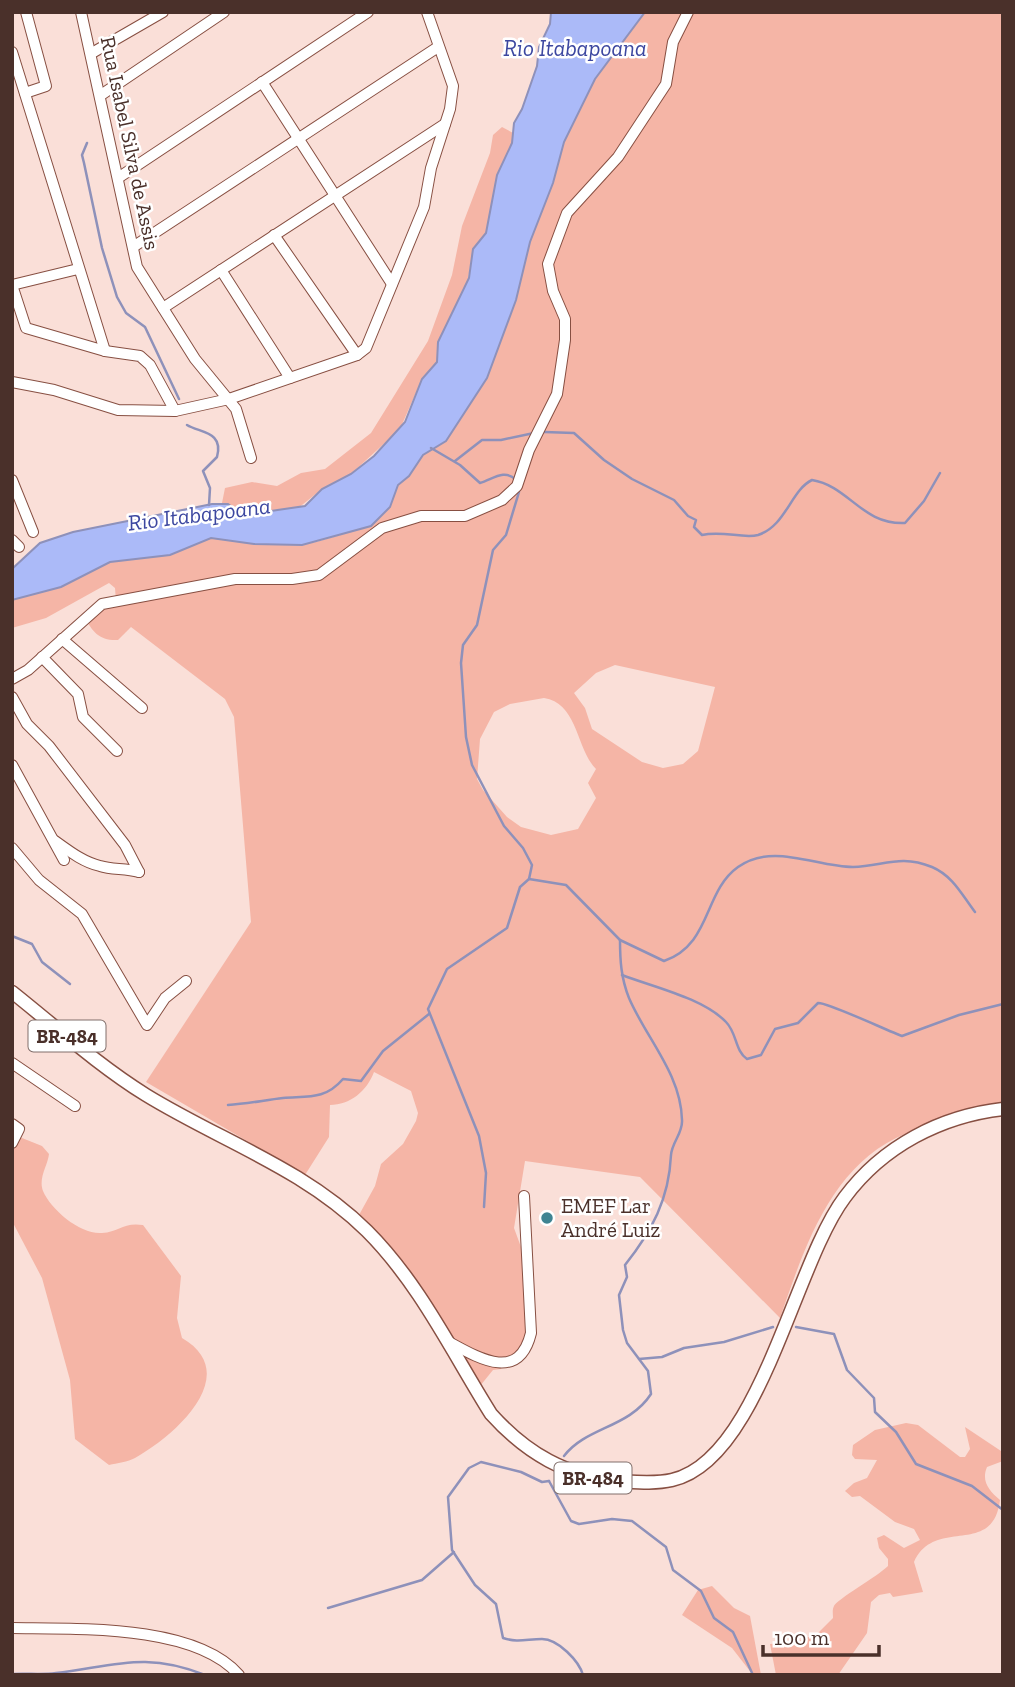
<svg xmlns="http://www.w3.org/2000/svg" width="1015" height="1687" font-family="'Zilla Slab',serif">
  <rect width="100%" height="100%" fill="#fadfd8"/>
  <g fill="#f5b5a6" fill-rule="evenodd">
    <path d="M645,12H1003V1104C968,1115 929,1122 896,1138C828,1172 803,1252 780,1318L640,1177L525,1161L514,1228L525,1258L530,1335L516,1355L504,1358L501,1369L493,1370L480,1386L404,1263L359,1215L375,1186L381,1164L403,1144L416,1121L418,1113L411,1091L374,1072C367,1091 350,1105 330,1105L329,1137L305,1175L146,1082L251,922L234,717L225,699L131,627L118,640C100,641 92,632 85,617L112,606L116,601L115,588L109,583L46,618L12,628V600L61,587L110,562L170,555L211,538L254,544H291L316,542L371,526L385,513L398,485L409,476L423,455L446,441L487,378L516,300L530,242L553,183L564,142L595,79ZM615,665L715,687L698,751L683,764L663,768L642,762L592,729L585,708L574,693L596,673ZM544,698C578,703 576,749 596,769L588,783L596,798L578,829L551,835L521,827L507,817L483,790L477,779L480,739L494,712L510,704Z"/>
    <path d="M502,127L513,133L512,143L497,175L486,233L473,249L467,285L438,342L437,362L422,379L400,429L351,474L322,489L297,509L243,515L222,503L225,488L252,482L277,486L301,473L325,469L371,433L428,341L452,275L462,226L490,153L493,135Z"/>
    <path d="M17,1136L42,1146L49,1154C48,1165 38,1178 43,1191C51,1210 81,1235 102,1233C119,1232 123,1222 143,1225L181,1276L177,1318L182,1338C244,1374 175,1436 135,1458C128,1462 117,1463 109,1465L75,1439L70,1380L42,1278L12,1221V1141Z"/>
    <path d="M906,1423L918,1425L960,1457H965L970,1449L965,1427L1001,1451L1003,1461L987,1467C981,1481 989,1491 1000,1500C993,1558 935,1516 914,1562L923,1592L893,1597L890,1593L879,1595L871,1602L867,1633L838,1675H776L770,1644L797,1642L818,1633L833,1618C833,1614 832,1610 834,1606C836,1600 878,1576 888,1566V1559L879,1548L877,1538L884,1535L904,1548L920,1540L914,1529L895,1522L860,1496L852,1497L845,1491L854,1483L867,1478L877,1460L855,1459L852,1455L853,1445L875,1430Z"/>
    <path d="M712,1586L734,1608L750,1616L761,1675H753L732,1648L682,1615L698,1590Z"/>
  </g>
  <path fill="#abbaf8" stroke="#8e91ba" stroke-width="2" d="M551,12H645L595,79L564,142L553,183L530,242L516,300L487,378L446,441L423,455L409,476L398,485L390,507L371,526L302,545L254,544L211,538L170,555L110,562L61,587L12,600V569L40,543L73,532L212,504H228L243,515L305,506L322,489L351,474L374,456L405,422L422,379L437,362L438,342L469,278L473,249L486,233L497,175L512,143L514,123L522,109L537,66L539,47L550,24Z"/>
  <g fill="none" stroke-linecap="round" stroke-linejoin="round">
    <g stroke="#8e91ba" stroke-width="2.5">
      <path d="M87,143L82,155L84,163L102,248L117,297L126,313L145,327L179,399"/>
      <path d="M187,425C200,433 224,431 217,457L203,471L210,488L209,505"/>
      <path d="M544,432L574,433L604,460L632,479L674,500L688,516L696,520L694,527L702,535C722,530 743,539 758,535C786,526 791,490 812,480C849,486 862,525 905,523L924,501L940,473"/>
      <path d="M431,448L460,465L480,483C492,480 504,468 516,480"/>
      <path d="M455,461L482,440H501L534,433"/>
      <path d="M529,879L566,885L620,940L664,961C712,944 703,892 738,867C773,842 816,867 853,867C884,866 900,854 932,867C953,876 962,895 975,912"/>
      <path d="M12,936L32,944L42,962L70,984"/>
      <path d="M622,975C653,987 703,998 726,1022C737,1033 735,1051 747,1059L761,1055L775,1029L798,1023L818,1003C827,1002 888,1031 902,1036L959,1015L1003,1004"/>
      <path d="M228,1105C247,1104 265,1100 283,1098C308,1096 325,1100 343,1079L361,1081L383,1051L429,1014"/>
      <path d="M484,1207L486,1173L479,1136L428,1009L447,969L507,928L520,887L529,879L532,865L523,848L504,826L472,765L466,737L461,663L463,645L477,625L493,550L506,535L519,492"/>
      <path d="M796,1327L834,1334L847,1370L874,1398L875,1412L896,1432L916,1464L972,1486L1003,1510"/>
      <path d="M639,1359L662,1357L684,1348L724,1342L773,1327"/>
      <path d="M564,1456C586,1427 629,1428 651,1394L648,1371L627,1343L623,1330L619,1295L627,1277L625,1265C652,1231 669,1199 671,1155C672,1142 683,1133 682,1120C681,1074 646,1038 629,998C621,978 620,960 620,940"/>
      <path d="M549,1481L542,1482L521,1472L481,1462L469,1468L448,1497L452,1550L475,1585L496,1604L503,1638C518,1643 527,1639 542,1639C558,1639 579,1661 583,1675"/>
      <path d="M549,1481L571,1521L579,1524L612,1519L632,1521L666,1547L673,1570L701,1591L714,1618L733,1632L753,1675"/>
      <path d="M328,1608L422,1580L454,1552"/>
      <path d="M12,1674C27,1673 41,1675 56,1673C114,1666 146,1651 205,1675"/>
    </g>
    <g stroke="#874f42" stroke-width="12">
      <g id="minor">
        <path d="M81,12L137,267L195,359L236,409L251,458"/>
        <path d="M12,52L105,351"/>
        <path d="M92,53L163,12"/>
        <path d="M262,82L392,284"/>
        <path d="M25,93L46,86L26,12"/>
        <path d="M101,95L224,12"/>
        <path d="M118,178L368,12"/>
        <path d="M274,235L357,355"/>
        <path d="M133,247L438,47"/>
        <path d="M78,269L12,285L26,328L105,351L140,356L150,365L175,411"/>
        <path d="M221,270L290,378"/>
        <path d="M163,308L445,124"/>
        <path d="M12,382L54,390L118,410L175,411L229,399L357,355L366,348L424,207L431,168L450,109L453,86L427,12"/>
        <path d="M12,480L33,532"/>
        <path d="M12,540L19,547"/>
        <path d="M62,639L142,708"/>
        <path d="M42,657L78,694L83,717L117,751"/>
        <path d="M12,679L28,670L102,604L235,579H292L319,575L382,528L421,516H465L502,500L517,486L529,450L557,394L565,340V319L553,291L548,264L567,213L618,157L666,84L673,42L688,12"/>
        <path d="M12,697L27,724L49,746L125,845L139,872"/>
        <path d="M12,765L64,860"/>
        <path d="M55,841C69,851 83,862 100,866C112,870 125,868 139,872"/>
        <path d="M12,848L39,880L82,914L147,1025L165,998L186,981"/>
        <path d="M12,1063L75,1106"/>
        <path d="M12,1124L19,1129L12,1143"/>
        <path d="M449,1342C480,1359 519,1382 531,1333L524,1196"/>
        <path d="M12,1628C75,1629 195,1624 239,1675"/>
      </g>
    </g>
    <g stroke="#874f42" stroke-width="15">
      <path id="major" d="M12,992C56,1027 98,1065 146,1095C221,1141 303,1168 367,1231C420,1284 452,1352 491,1414C527,1454 566,1476 619,1481C636,1482 655,1484 672,1480C760,1460 794,1264 845,1197C883,1146 941,1116 1003,1109"/>
    </g>
    <use href="#minor" stroke="#fff" stroke-width="10"/>
    <use href="#major" stroke="#fff" stroke-width="12"/>
  </g>
  <circle fill="#408492" stroke="#fff" stroke-width="2.5" cx="547" cy="1218" r="7"/>
  <g text-anchor="middle" stroke-width="5" stroke-linejoin="round" paint-order="stroke">
    <g fill="#fff" stroke="#806e6a" stroke-width="2">
      <rect x="28.5" y="1020.5" width="77" height="31" rx="5"/>
      <rect x="554.5" y="1462.5" width="77" height="31" rx="5"/>
    </g>
    <g font-size="19" font-weight="bold" fill="#4a302a">
      <text x="67" y="1043">BR-484</text>
      <text x="593" y="1485">BR-484</text>
    </g>
    <g font-size="21" fill="#4a302a" stroke="#fff">
      <text transform="translate(130 143) rotate(78)" y="7">Rua Isabel Silva de Assis</text>
    </g>
    <g font-size="21" fill="#4a302a" stroke="#fff" text-anchor="start">
      <text x="561" y="1213">EMEF Lar<tspan x="561" dy="24">André Luiz</tspan></text>
    </g>
    <g font-size="23" font-style="italic" fill="#3c47a0" stroke="#fff">
      <text x="575" y="56">Rio Itabapoana</text>
      <text transform="translate(199 514) rotate(-7)" y="8">Rio Itabapoana</text>
    </g>
  </g>
  <rect width="1015" height="1687" fill="none" stroke="#4a302a" stroke-width="28"/>
  <path d="M763 1645v10h116v-10" fill="none" stroke="#4a302a" stroke-width="3.5"/>
  <text x="774" y="1645" font-size="21" fill="#4a302a" stroke="#ffffff" stroke-width="5" paint-order="stroke">100 m</text>
</svg>
